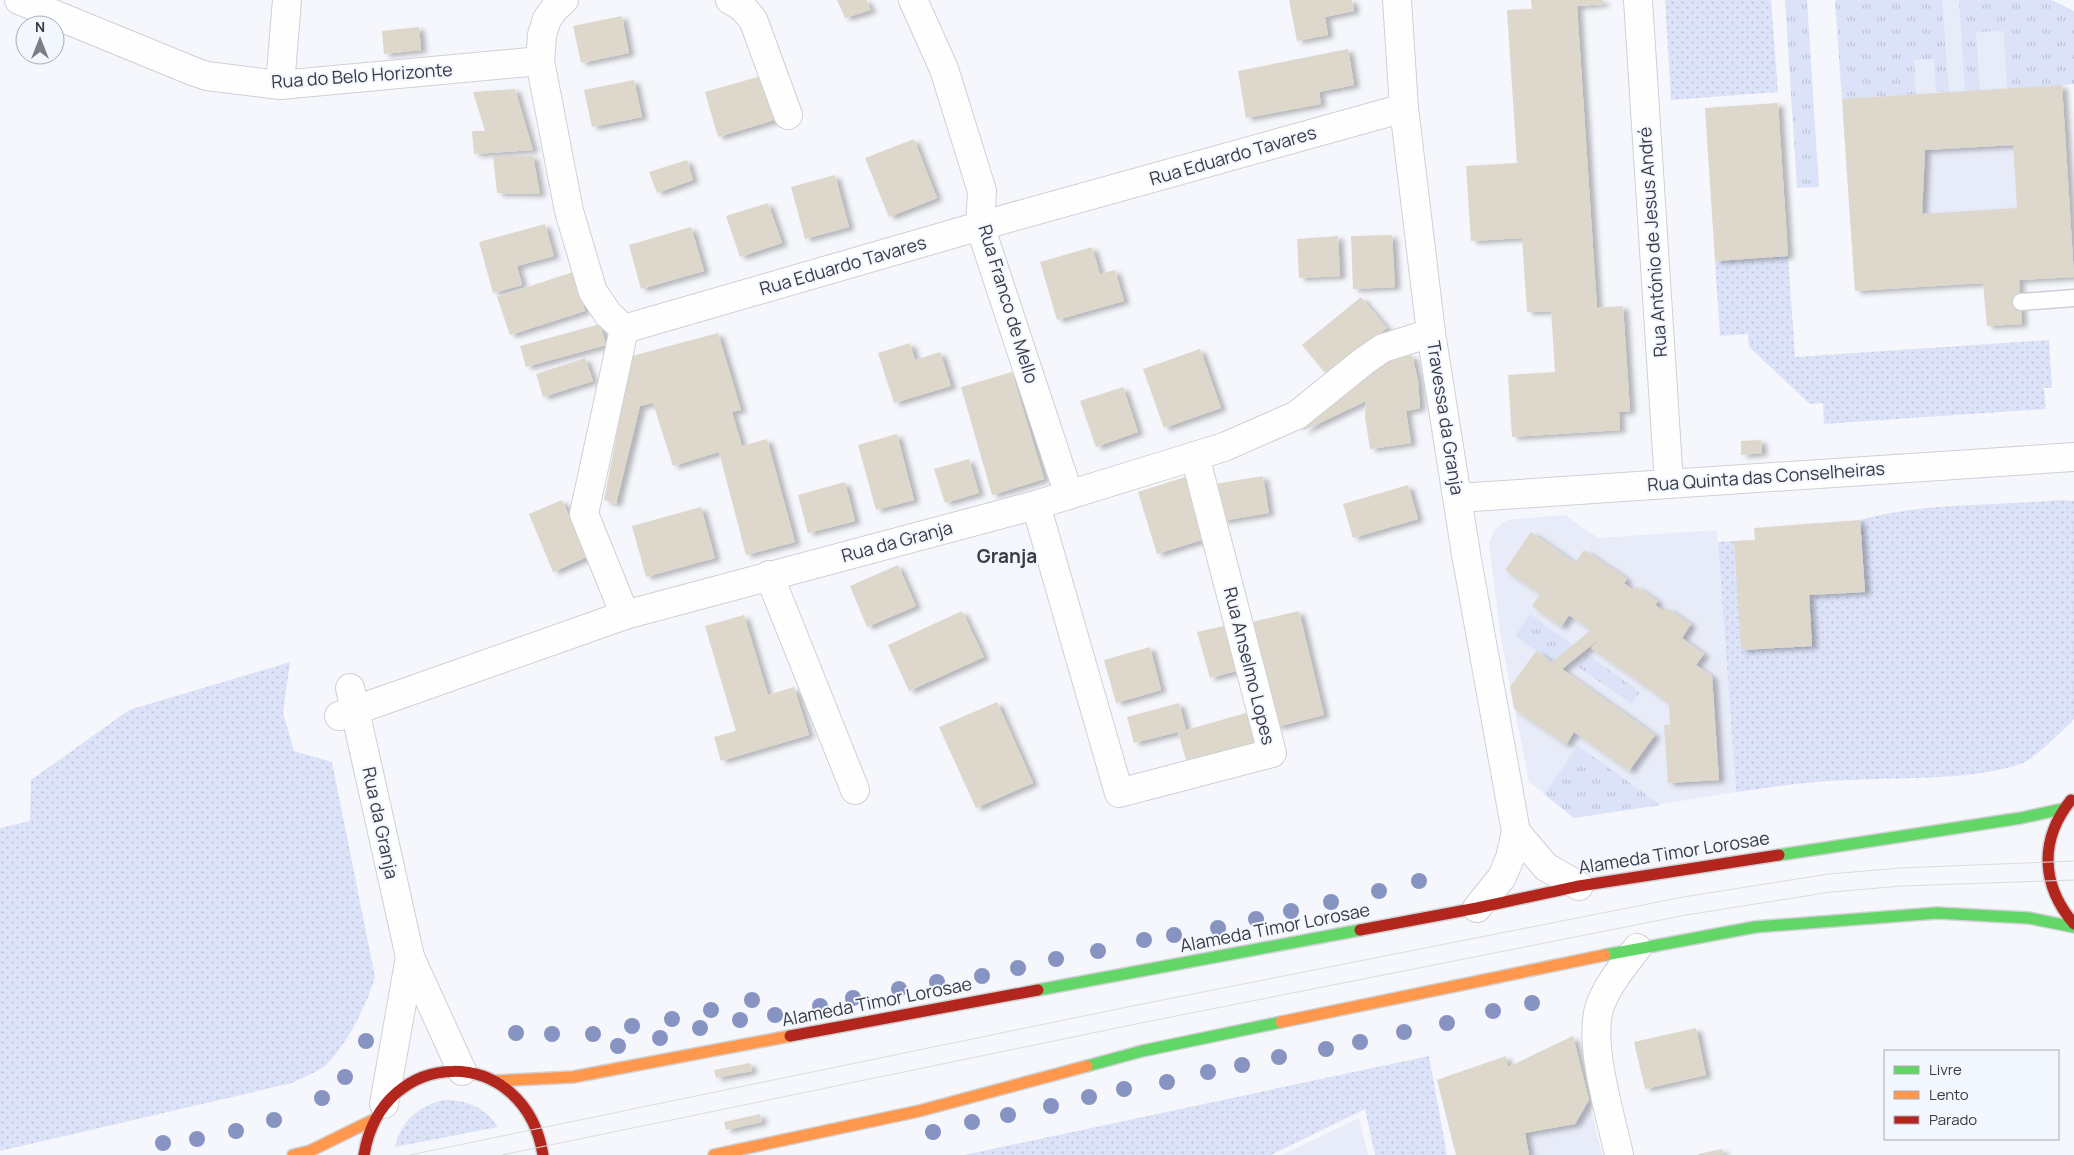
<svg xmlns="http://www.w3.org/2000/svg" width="2074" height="1155" font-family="Manrope,sans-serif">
  <defs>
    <pattern id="grass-dots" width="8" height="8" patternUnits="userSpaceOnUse" patternTransform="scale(1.25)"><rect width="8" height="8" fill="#dce3f8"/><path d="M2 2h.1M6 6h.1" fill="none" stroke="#bec4d6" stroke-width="1.8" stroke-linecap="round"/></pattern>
    <pattern id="park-tufts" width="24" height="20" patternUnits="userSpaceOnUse" patternTransform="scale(1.25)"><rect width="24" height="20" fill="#dce3f8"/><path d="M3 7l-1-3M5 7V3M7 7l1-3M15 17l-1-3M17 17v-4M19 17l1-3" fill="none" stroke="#bec4d6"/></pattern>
    <filter id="shadow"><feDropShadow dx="5.5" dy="3" stdDeviation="2.5" flood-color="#0004"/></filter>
  </defs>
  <rect width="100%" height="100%" fill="#f5f7fc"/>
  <g fill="#e8ecf8">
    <path d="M1835,0H2051L2074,11V84L2062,85L2074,277L2019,280L2022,324L1987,326L1983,283L1855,291Z"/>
    <path d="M1565,515L1598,538L1717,530L1736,792L1574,818L1529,782L1501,639L1489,543L1495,529L1507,520Z"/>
    <path d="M1573,1036L1602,1155H1456L1437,1080L1506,1056L1509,1067Z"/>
    <path d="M1359,1118L1368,1155H1282Z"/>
  </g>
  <g fill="url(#grass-dots)">
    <path d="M1665,0H1771L1778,92L1671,100Z"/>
    <path d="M1788,256L1795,357L2049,340L2052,388H2044L2046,409L1824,424L1823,403L1810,404L1749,347L1748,334L1720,336L1715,261Z"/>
    <path d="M2061,500L2074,501V719L2071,723C2058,734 2035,759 2020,764C1970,781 1903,777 1850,780C1811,781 1773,787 1736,792L1718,542L1734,541L1742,650L1812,646L1809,595L1865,592L1860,520C1925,502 1994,506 2061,500Z"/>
    <path d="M290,662L283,713L294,751L332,762L375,977C367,1005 349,1040 329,1062C321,1071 303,1077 292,1083L0,1151V828L30,821L31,780L129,710Z"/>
    <path d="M1429,1056L1447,1155H1375L1365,1109L1271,1155H964Z"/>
    <path d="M444,1100C467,1100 485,1107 498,1127L395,1147C401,1121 418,1106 444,1100Z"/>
  </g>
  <g fill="url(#park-tufts)">
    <path d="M1785,0H1807L1819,187L1797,188Z"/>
    <path d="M1835,0H1942L1949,92H1936L1934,59L1914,60L1916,94L1842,99Z"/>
    <path d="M1959,0H2051L2074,11V84L2007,88L2004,31L1976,32L1980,90L1965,91Z"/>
    <path d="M1530,614L1573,645L1552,662L1515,636Z"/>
    <path d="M1587,654L1640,692L1632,704L1578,667Z"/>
    <path d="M1578,746L1661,805L1574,818L1544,794Z"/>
  </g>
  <g fill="#ddd8cb" fill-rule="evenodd" filter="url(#shadow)">
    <path d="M837,0H866L871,10L845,18Z"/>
    <path d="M1289,0H1352L1354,11L1325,17L1328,35L1297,41Z"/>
    <path d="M1531,0H1603V4L1577,6L1597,308L1623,306L1630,411L1619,412L1620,430L1512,437L1508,375L1555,372L1551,311L1527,312L1522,238L1471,241L1466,166L1517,163L1507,10L1532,9Z"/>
    <path d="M622,16L629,53L581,63L573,26Z"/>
    <path d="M419,27L421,50L384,54L382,31Z"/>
    <path d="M1348,49L1354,85L1319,92L1321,104L1246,118L1238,71Z"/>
    <path d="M768,74L781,118L718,137L705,92Z"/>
    <path d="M634,80L642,117L592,127L584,90Z"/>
    <path d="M2062,85L2074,277L2019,280L2022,324L1987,326L1983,283L1855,291L1842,99ZM2013,145L2017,208L1922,214L1925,150Z"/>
    <path d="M515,89L533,150L474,154L472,131H485L473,92Z"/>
    <path d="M1778,103L1788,256L1715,261L1705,108Z"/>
    <path d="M914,139L937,198L889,217L865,158Z"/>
    <path d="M493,156H533L540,194L497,193Z"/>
    <path d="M687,160L693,180L657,193L649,172Z"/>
    <path d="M835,175L849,227L805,239L791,187Z"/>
    <path d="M768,203L782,243L740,257L726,216Z"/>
    <path d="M545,224L554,256L517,266L522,285L493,293L479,242Z"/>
    <path d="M691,227L704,271L641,289L629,245Z"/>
    <path d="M1392,235L1395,287L1353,289L1351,236Z"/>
    <path d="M1338,236L1340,276L1299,278L1297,239Z"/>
    <path d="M1092,247L1100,274L1115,270L1124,301L1057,320L1040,262Z"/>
    <path d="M573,272L585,311L510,335L497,297Z"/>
    <path d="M1361,297L1387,328L1328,376L1302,345Z"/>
    <path d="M600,324L606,345L526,367L520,346Z"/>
    <path d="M718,333L741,410L732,412L742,446L767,439L795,542L746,555L719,452L673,466L653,403L640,406L616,504L604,500L632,356Z"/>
    <path d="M910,343L915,360L940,352L951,386L894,403L878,353Z"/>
    <path d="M1200,349L1221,408L1164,428L1143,369Z"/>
    <path d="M1412,355L1418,381L1420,408L1406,411L1411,443L1370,449L1365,417L1366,401L1301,432L1327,401L1383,361Z"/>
    <path d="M585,358L593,381L543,397L536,374Z"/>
    <path d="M1012,372L1044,479L992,495L961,387Z"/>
    <path d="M1123,387L1138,432L1096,447L1080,401Z"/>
    <path d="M897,434L914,500L876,510L858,445Z"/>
    <path d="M1761,440L1762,453L1741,455V441Z"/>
    <path d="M969,459L979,493L945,503L934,469Z"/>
    <path d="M1188,476L1208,538L1157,554L1138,492Z"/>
    <path d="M1263,476L1269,513L1222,521L1215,484Z"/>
    <path d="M845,482L855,521L808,533L798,495Z"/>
    <path d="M1408,485L1418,519L1353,538L1343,504Z"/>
    <path d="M562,500L587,557L553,572L529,514Z"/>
    <path d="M701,507L715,558L646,577L632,526Z"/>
    <path d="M1860,520L1865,592L1809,595L1812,646L1741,650L1734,541L1755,540L1754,528Z"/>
    <path d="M1531,532L1575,563L1584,550L1627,579L1624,583L1633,590L1636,586L1658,601L1655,605L1664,611L1667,608L1691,624L1682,638L1704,654L1696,665L1712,676L1719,780L1668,783L1664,725H1670L1669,703L1591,648L1598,640L1562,669L1655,735L1629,771L1574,732L1566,745L1514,709L1510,687L1536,651L1552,662L1591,630L1569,615L1561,627L1532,606L1540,594L1505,570Z"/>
    <path d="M898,565L916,606L867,627L850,586Z"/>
    <path d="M962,611L984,657L909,691L888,645Z"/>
    <path d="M1299,611L1324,715L1276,727L1252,622Z"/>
    <path d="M744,615L768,695L794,687L809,735L721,761L714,737L736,731L705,626Z"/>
    <path d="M1224,626L1236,671L1210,678L1197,632Z"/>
    <path d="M1150,647L1161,690L1116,703L1104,660Z"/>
    <path d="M997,702L1033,783L976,808L939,727Z"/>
    <path d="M1179,703L1186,730L1246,713L1256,748L1188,767L1178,732L1134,743L1127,717Z"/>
    <path d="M1696,1028L1706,1075L1645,1089L1634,1042Z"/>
    <path d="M1573,1036L1589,1100L1575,1124L1525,1133L1529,1155H1456L1437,1080L1506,1056L1508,1067Z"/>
    <path d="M750,1063L752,1071L716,1078L714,1070Z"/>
    <path d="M760,1114L762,1122L726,1130L724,1122Z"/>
    <path d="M1722,1149L1723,1155H1698V1154Z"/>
  </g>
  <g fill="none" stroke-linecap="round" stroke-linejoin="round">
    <g stroke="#ced0d5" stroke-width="19">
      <path id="lane" d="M2021,302L2074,298"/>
    </g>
    <g stroke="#ced0d5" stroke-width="30">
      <g id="street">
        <path d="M19,0L195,72L207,76L280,85L540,61"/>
        <path d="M564,0L555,8L547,19L542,35L540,61L569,211L593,292L608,314L624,329L980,226L1404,108"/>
        <path d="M730,0C741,5 748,12 754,22L788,115"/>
        <path d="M913,0L944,69L982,191L980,226L1069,495"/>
        <path d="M1397,0L1404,108L1431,333L1466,554L1516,832"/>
        <path d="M1638,0L1669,484"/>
        <path d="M280,85L287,0"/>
        <path d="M624,329L584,514L625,615"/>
        <path d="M1458,498L2074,457"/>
        <path d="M1036,505L1119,793L1272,753L1195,456"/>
        <path d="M769,575L855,790"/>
        <path d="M350,688L410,957"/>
        <path d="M339,716L625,615L1036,505L1224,447L1297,415L1364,361L1383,348L1431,333"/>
        <path d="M1477,908L1502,877L1510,858L1516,832L1546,867L1579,886"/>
        <path d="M384,1104L410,957L462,1071"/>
        <path d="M1619,1155C1611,1116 1586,1039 1601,1003C1609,983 1624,965 1637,948"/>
      </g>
    </g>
    <g stroke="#d0d1d5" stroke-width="14">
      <g id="fast">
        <path d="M1779,855L2021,818L2062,809"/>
        <path d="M1605,955L1755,927L1937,913L2029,918L2074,927"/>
        <path d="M1038,990L1360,930"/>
        <path d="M1087,1066L1142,1051L1281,1022"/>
      </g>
    </g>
    <g stroke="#d0d1d5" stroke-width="14">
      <g id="slow">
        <path d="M1281,1022L1605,955"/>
        <path d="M495,1081L573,1077L790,1036"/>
        <path d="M293,1155L310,1151L373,1120"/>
        <path d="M714,1155L919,1111L1087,1066"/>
      </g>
    </g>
    <g stroke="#d0d1d5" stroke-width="14">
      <g id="jam">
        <path d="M2071,800C2039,840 2041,885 2074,924"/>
        <path d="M1360,930L1477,908L1579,886L1779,855"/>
        <path d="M790,1036L1038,990"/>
        <path d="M364,1155C382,1044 525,1043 543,1155"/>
      </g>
    </g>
    <use href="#lane" stroke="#fefeff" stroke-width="16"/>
    <use href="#street" stroke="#fefeff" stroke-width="28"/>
    <use href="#fast" stroke="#63d668" stroke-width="11"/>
    <use href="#slow" stroke="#ff974d" stroke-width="11"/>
    <use href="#jam" stroke="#b3261e" stroke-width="11"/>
    <g stroke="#dadbdd" stroke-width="1">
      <path d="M410,1155L1132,1006L1683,897L1829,874L1901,868L2074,861"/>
      <path d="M502,1155L1136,1024L1686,915L1831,892L1902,886L2074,880"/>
    </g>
  </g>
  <g fill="#8793c1">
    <circle cx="1419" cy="881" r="8"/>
    <circle cx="1379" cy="891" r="8"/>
    <circle cx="1331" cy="902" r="8"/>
    <circle cx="1291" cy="911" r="8"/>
    <circle cx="1256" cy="919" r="8"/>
    <circle cx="1218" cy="928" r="8"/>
    <circle cx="1174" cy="935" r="8"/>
    <circle cx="1144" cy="940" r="8"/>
    <circle cx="1098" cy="951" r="8"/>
    <circle cx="1056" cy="959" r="8"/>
    <circle cx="1018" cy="968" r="8"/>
    <circle cx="982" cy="976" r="8"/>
    <circle cx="937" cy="982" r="8"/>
    <circle cx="899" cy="989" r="8"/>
    <circle cx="853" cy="998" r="8"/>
    <circle cx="752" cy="1000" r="8"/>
    <circle cx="1532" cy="1003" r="8"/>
    <circle cx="820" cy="1006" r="8"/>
    <circle cx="711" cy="1010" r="8"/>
    <circle cx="1493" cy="1011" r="8"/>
    <circle cx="775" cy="1015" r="8"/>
    <circle cx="672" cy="1019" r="8"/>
    <circle cx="740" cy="1020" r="8"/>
    <circle cx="1447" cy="1023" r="8"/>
    <circle cx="632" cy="1026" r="8"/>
    <circle cx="700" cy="1028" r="8"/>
    <circle cx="1404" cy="1032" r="8"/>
    <circle cx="516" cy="1033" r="8"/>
    <circle cx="552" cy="1034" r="8"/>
    <circle cx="593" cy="1034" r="8"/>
    <circle cx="660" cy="1038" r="8"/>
    <circle cx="366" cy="1041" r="8"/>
    <circle cx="1360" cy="1042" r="8"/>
    <circle cx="618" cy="1046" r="8"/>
    <circle cx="1326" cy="1049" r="8"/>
    <circle cx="1279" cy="1057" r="8"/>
    <circle cx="1242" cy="1065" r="8"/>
    <circle cx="1208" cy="1072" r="8"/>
    <circle cx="345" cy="1077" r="8"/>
    <circle cx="1167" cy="1082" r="8"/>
    <circle cx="1124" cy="1089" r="8"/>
    <circle cx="1089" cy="1097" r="8"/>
    <circle cx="322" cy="1098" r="8"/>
    <circle cx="1051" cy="1106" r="8"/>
    <circle cx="1008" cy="1115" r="8"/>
    <circle cx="274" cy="1120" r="8"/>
    <circle cx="972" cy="1122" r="8"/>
    <circle cx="236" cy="1131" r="8"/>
    <circle cx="933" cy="1132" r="8"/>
    <circle cx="197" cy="1139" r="8"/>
    <circle cx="163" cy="1143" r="8"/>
  </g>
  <g text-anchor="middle" stroke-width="4" stroke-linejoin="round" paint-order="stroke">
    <g font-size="18" fill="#3a3c42" stroke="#f2f6ff">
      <text transform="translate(362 76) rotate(-4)" y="6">Rua do Belo Horizonte</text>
      <text transform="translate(1233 156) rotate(-16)" y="6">Rua Eduardo Tavares</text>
      <text transform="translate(1653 242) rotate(-94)" y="6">Rua António de Jesus André</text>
      <text transform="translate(843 266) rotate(-16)" y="6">Rua Eduardo Tavares</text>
      <text transform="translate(1008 304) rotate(73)" y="6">Rua Franco de Mello</text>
      <text transform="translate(1445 418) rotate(81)" y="6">Travessa da Granja</text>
      <text transform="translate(1766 477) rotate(-4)" y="6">Rua Quinta das Conselheiras</text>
      <text transform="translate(897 542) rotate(-15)" y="6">Rua da Granja</text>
      <text transform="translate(1249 666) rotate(76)" y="6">Rua Anselmo Lopes</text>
      <text transform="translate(380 823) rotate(78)" y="6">Rua da Granja</text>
      <text transform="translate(1674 853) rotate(-9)" y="6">Alameda Timor Lorosae</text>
      <text transform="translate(1275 928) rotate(-11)" y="6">Alameda Timor Lorosae</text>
      <text transform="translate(877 1002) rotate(-11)" y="6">Alameda Timor Lorosae</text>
    </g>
    <g font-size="19" font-weight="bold" fill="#3a3c42" stroke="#f2f6ff">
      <text x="1007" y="563">Granja</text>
    </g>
  </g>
  <rect x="1884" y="1050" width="175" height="90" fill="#f2f6ff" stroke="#a8acb3"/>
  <rect x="1894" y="1066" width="25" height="8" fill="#63d668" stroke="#a8acb3"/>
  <text x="1929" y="1075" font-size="15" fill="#3a3c42">Livre</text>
  <rect x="1894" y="1091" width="25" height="8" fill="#ff974d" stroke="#a8acb3"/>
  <text x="1929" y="1100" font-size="15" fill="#3a3c42">Lento</text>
  <rect x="1894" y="1116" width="25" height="8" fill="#b3261e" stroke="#a8acb3"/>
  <text x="1929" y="1125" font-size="15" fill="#3a3c42">Parado</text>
  <g transform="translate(40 40)"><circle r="24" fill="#f2f6ff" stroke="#a8acb3"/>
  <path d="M0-4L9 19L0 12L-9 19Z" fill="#7b7d83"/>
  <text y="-8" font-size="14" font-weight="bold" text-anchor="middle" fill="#3a3c42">N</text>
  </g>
</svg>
